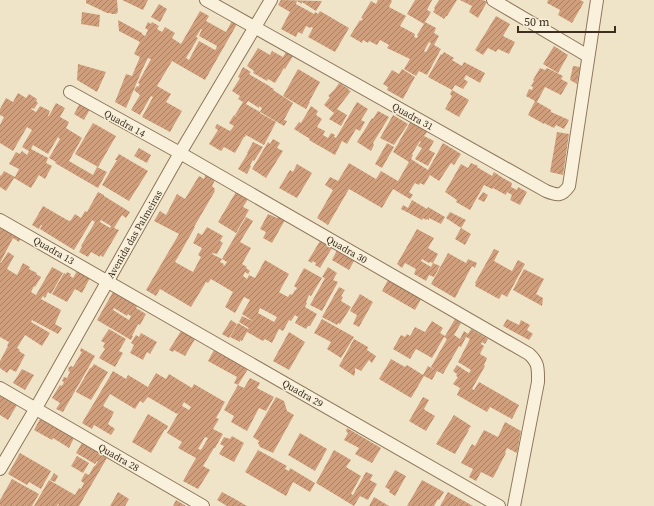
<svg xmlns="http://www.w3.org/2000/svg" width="654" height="506" font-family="'Source Serif 4',serif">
  <defs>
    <pattern id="building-hatch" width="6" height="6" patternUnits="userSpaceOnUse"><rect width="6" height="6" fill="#cf9f7d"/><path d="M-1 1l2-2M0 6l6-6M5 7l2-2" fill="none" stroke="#a98266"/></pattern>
  </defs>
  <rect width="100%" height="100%" fill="#f0e4c8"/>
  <g fill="url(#building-hatch)" fill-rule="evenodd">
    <path d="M86,0H117L118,12L116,14H112L110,13H107L86,3Z"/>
    <path d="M122,0H148L143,10Z"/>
    <path d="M281,0L322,1L316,11L302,2V4L297,1L296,4L314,14L315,12L318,14L320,11L349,28L335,52L308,37L313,28L311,27L310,28L306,26L302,34L298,32L296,37L281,29L290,12L278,5Z"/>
    <path d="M378,0H391L392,1L389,7L406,16L400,26L415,34L414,37L417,38L418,36L417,35L424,24L407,14L415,0H432L427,10L431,12L425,22L436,28L434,33L439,36L434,45L441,49L427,75L419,71L416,76L404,69L410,59L387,48L389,45L380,40L377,45L369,41L368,43L363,40L362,43L350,36L360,20L361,21L363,19L361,18L371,1L376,4ZM429,42L431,43L426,52L424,51Z"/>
    <path d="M439,0H457L447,16H446L444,19L433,12L435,9L434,8Z"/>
    <path d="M460,0H483L487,2L478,18L469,12L472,6Z"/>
    <path d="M548,0H580L584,2L572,23L558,15L560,10L547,3Z"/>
    <path d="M159,4L167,9L160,22L151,17Z"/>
    <path d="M200,11L209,16L206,21L226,32L232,21L237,24L205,80L172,61L157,86L171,94L166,102L182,111L170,132L142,117L153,97L151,96L140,115L131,110L140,95L134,90L137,86L138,87L140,84L138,83L151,59L148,58L143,68L126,108L115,102L126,74L132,76L140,57L134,54L140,42L119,31L118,20L142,33V34L145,36L148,30L145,28L148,22L151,24L152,22L159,26L157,29L162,32L165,27L175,33L172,38L181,44ZM201,29H202L199,36L217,46L216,49L215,50L199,41L189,60L186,58L198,38L196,37Z"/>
    <path d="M82,12L100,15L99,27L81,24Z"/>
    <path d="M496,16L510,24L503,36L515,42L509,54L498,49L496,52L488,48L483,55L475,50Z"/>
    <path d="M554,46L568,55L558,73L543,64Z"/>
    <path d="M258,48L270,55L272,51L283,57L286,52L293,56L285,69L284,68L275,83L268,79L267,81L253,73L254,71L247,66Z"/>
    <path d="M444,52L454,58L452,60L462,66L464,62L485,73L480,83L466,75L464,79L468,82L463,89L455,85L452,90L428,77L441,54L442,55Z"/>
    <path d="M78,64L106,72L97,92L77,80Z"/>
    <path d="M573,66L580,67L577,84L570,80Z"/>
    <path d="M243,67L251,72L249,74L271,87H270L274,89L273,90L293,103L284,120L287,121L284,126L260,112L262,108L259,106V108L248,101L246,104L260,112V113L276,122L264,145L246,135L245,137H244L235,153L224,147L221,151L209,144L218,130L215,128L217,124L230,131L234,126L229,123L234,115L239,118L235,115L243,102L238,99L240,96L232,91L240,78L238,77Z"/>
    <path d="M540,68L545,70L547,68L563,76L561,79L568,83L561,95L545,87L537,102L551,110V112L569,120L564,129L556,125L554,128L544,123V124L528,115L535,101L526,96L529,89L532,90L533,87L531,86L534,81L533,80Z"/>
    <path d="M298,69L320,82L309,102H310L306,109L283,96Z"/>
    <path d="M402,69L415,77L403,99L387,90L388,87L383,84L392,70L399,74Z"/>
    <path d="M339,83L349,89L348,90L351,91L337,109L347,115L341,126L329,119L334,113L324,105L330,97L328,96L335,89Z"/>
    <path d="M452,90L469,100L459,117L445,109L452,96L450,94Z"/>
    <path d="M18,93L26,98L29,94L37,99L36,101L38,103L34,109L32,108L31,109L36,112L40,106L50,111L48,116H49L56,103L65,108L60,117L69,122L66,128L82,138L69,161L93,175L97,167L107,172L98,188L55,163L56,162L49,158L60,139L58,137L48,154L33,145L31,149L48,158L46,163L52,166L45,179L39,175L31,188L14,178L6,191L0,187V175L1,176L4,171L15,177L19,169L9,164L16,152L20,154L22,151L27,155L29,151L22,147L32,130L27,127L13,151L0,143V125L4,117L0,115V109L6,98L13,102Z"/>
    <path d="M357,102L368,109L361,120L365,122L360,131L356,129L347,144L342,141L335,155L309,140L310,139L294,129L299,122L301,123L311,106L318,111L316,115L322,119L317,127L325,131L323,135L328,138L331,133L335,135L334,137L336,138Z"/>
    <path d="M80,103L90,109L84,120L74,114Z"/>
    <path d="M378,111L389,117L373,143L374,145L371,151L357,142L372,118L373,119Z"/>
    <path d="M393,115L408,124L394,145L380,138Z"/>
    <path d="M411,121L428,131L424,136L434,141L429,150L435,153L428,166L415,159L422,148L418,146L421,142L420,141L412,154L413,155L411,159L428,170L443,143L461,154L454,165L451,163L439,181L430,175L424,185L420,183L419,185L415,183L409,192L413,195L410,199L393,189L382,208L349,189L328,225L317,218L333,190L325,185L330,177L338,181L349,163L376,179L381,171L398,181L409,162L393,152Z"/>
    <path d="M93,123L116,136L98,167L75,154Z"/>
    <path d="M557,132L569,134L563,175L550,172Z"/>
    <path d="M273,139L280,143L277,148L283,151L266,178L252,169L268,142L270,144Z"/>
    <path d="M253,142L263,147L254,161L253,160L250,165L251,166L247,174L238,169L248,153H247Z"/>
    <path d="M387,143L394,147L382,168L375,164Z"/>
    <path d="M139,148L151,155L147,163L134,156Z"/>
    <path d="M119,154L148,171L129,201L102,185L117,160H115Z"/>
    <path d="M471,163L478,166L477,167L492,176L494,172L503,178L512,183L511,187L517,190L518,187L527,192L520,205L510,200L512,195L507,192L506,195L493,188L492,189L484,185L470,210L456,202L457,200L445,192L461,164L468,168Z"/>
    <path d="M297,164L312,173L297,198L279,188L290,170L293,172Z"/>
    <path d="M206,174L215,180L212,186L215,189L214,190L215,191L194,227H195L175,262L193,272L201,257L198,255L202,248L193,243L198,233L202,235L207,227L223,236L220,241L223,243L217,254L213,253L212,254L222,259L220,262L224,264L223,265L224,266L227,262L222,259L246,217L253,221L240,242L251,248L242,264L247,267L246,268L250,271L248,274L245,272L243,276L247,279L249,275L255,278L265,260L289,274L279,292L288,297L290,294L292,295L295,290H296L297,288L294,286L304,268L322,278L311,296L309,295L306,302L307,303L305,307L317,314L310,326H308L306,329L295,323L298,317L295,315L291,321L289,320L283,331L279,329L272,343L265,339L263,341L247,332L242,341L240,340V342L230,337L238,323L248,329L249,328L239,322L242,316L248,319L253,321L242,314L250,300L244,297L235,313L225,307L233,292L211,279L208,283L206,282L191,307L160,289L156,296L146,290L179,234L154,221L160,211L166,215L177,194L185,199L199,176L204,179ZM260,308L277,317L274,322L258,313Z"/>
    <path d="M98,192L104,195V196L130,212L126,218L122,215L114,228L119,230L103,257L100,255V257L91,252L88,257L79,252L82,247L81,246L95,222L92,220L74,250L40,229L42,225H41L39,229L32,225L43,206L69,221L71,220L75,214L81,218L85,211L87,212ZM101,220L111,226L110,228L100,222Z"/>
    <path d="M236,192L248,199L243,207L249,210L236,233L218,222Z"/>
    <path d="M483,192L488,195L484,202L478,199Z"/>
    <path d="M412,200L427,209L428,207L445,217L441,224L429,218V220L427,219L426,220L423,218L422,220L401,209L403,205L408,208Z"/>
    <path d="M450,212L466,220L461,228L446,218Z"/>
    <path d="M268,214L277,218L278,217L285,220L272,243L263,238L266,232L260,229Z"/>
    <path d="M0,226L21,238L19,242L13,238L0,263H1L8,252L14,256L7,269L17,275L23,263L30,267L29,269L37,273L36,274L41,277L35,287L34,286L31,292L36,295L52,267L63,273L51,294L48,292L45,298L43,296L41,299L61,310L55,324L62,328L58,334L32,320L31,322L50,333L42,346L25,335L17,348L20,350L19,351L25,355L16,372L10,369L7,373L0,368V361L8,346H7L9,342L0,337Z"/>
    <path d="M461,228L471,234L465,245L455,239Z"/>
    <path d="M417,229L434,238L428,248L438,254L433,263L430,262L429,263L422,259L421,261L431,267L433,263L440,266L434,277L429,275L426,281L414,274L416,269L405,263L402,268L397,264Z"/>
    <path d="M320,241L332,248L320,268L315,265L316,263L313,261L312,263L308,261Z"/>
    <path d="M494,249L499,251L494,261L512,271L518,260L525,264L507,297L502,294L499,299L475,286L476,284L475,283Z"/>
    <path d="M337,250L354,261L349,270L332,260Z"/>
    <path d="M448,253L466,263L468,259L477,263L475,268L472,266L455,298L431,284Z"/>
    <path d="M328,267L337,273L333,280L338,282L322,311L310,305L325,278L322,277Z"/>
    <path d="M524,269L544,279L536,294L543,298L542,306L513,290Z"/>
    <path d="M77,271L90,278L82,293L75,289L67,302L52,294L64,273L66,274L67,272L71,274L70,276L73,278Z"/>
    <path d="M388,280L421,299L415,310L382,291Z"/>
    <path d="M339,287L345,290L341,296L343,297L341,301L351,307L340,324L338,323L337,325L322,317Z"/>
    <path d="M113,292L137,306L136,308L146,314L140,325L138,324L132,336H133L131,340L97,320ZM114,308L127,316L128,314L131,316L129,320L113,310Z"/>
    <path d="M360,294L373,302L359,327L353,324L357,315L350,311Z"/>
    <path d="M322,319L354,337L341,358L327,349L331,342L314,333Z"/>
    <path d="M455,319L461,323L454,335L460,339L464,331L468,334L471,329L488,339L485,344L482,342L481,344L484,346L480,354L487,358L484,365L485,366L472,389L474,390L479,382L519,405L512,419L490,407L487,412L457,395L460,388L453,384L458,377L456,376L457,374L453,371L457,365L469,373L471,370L458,362L470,339L466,337L461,347L459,346L443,374L437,371L432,380L424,376L411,398L379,379L391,359L405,367L407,365L423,375L428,366L435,370L431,367L447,339L444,337L432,358L416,349L410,359L393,349L401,335L405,337L407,334L410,336L415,327L425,332L432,321L443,328L440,333L445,336Z"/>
    <path d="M507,319L519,325L521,320L530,325L527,330L533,334L529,340L503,326Z"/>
    <path d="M231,320L237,324L229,338L222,334Z"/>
    <path d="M109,329L126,339L119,351L123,353L115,367L99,358L105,349L103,347L105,343L101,341Z"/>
    <path d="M181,331L195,339L185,356L174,350L173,352L169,350Z"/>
    <path d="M289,332L305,342L289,370L273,361Z"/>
    <path d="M141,333L157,342L150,354L147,352L143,360L130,353L134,345L131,343L136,335L139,337Z"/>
    <path d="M354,339L368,347L367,350L376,356L372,363L369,360L361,371L355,368V373L354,376L339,366Z"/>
    <path d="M81,348L95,356L63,412L56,409L60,403L52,398L60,385L62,386L64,382L62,381L64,377L67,378L70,372L68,371L69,369L68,368L71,366L73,367L82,352L80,351Z"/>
    <path d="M214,350L248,369L238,385L234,383L237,377L208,361Z"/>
    <path d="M94,364L108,372L91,400L76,392L90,368H91Z"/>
    <path d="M22,369L34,375L25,390L13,383Z"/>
    <path d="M113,371L126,379L128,375L148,387L156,373L166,379L169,374L192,388L194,384L225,402L216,418L219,419L213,429L223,434L215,448H214L203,466L210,470L198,489L183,481L196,458L178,448L182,442L167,433L179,412L177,414L148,397L143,403L140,401L135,409L110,394L103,406L114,412L108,424L115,429L111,435L94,425L92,429L82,423ZM184,402L191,407L189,410L182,406ZM205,437L208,438L201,450L198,449Z"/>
    <path d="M250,378L260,383L257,388L274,397L266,411L259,408L247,431L231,422L234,416L224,410L238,385L244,388Z"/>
    <path d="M0,395L17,405L8,420L0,415Z"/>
    <path d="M276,397L284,401L287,411L294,415L273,453L260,447L258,443L259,441L253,437Z"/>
    <path d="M423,397L429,400L424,409L425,410L435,416L426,431L409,421Z"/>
    <path d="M148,414L168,426L166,430L165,429L151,453L132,442Z"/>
    <path d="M454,415L471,426L468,430H469L455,454L436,444Z"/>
    <path d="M40,419L74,438L69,448L53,438L52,440L34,430Z"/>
    <path d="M505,422L521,431L517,453L507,448L505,453H506L493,478L481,472L476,481L469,477L473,469L461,463L472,444L475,446L484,430L498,437Z"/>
    <path d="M347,428L381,448L372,463L355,454L359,448L344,440L348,433L346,431Z"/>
    <path d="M300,433L327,449L315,471L288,455Z"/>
    <path d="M232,436L244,443L234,462L219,454L224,446L220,444L224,437L230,439Z"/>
    <path d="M82,443L107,458L79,506H58L59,504H58L57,506H34L49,480L75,495L79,488L81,489L84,483L81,481L85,473L89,475L94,466H95L98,461H97L95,464L76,453Z"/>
    <path d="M258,450L287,466L285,469L289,471L290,468L315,483L310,492L293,482L286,496L245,472Z"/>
    <path d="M334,450L351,460L346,467L361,476L351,494L353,495L366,472L373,475L370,480L377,484L368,500L360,496L354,506L316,483Z"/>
    <path d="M20,453L51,471L41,489L29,482L27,485L8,474Z"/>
    <path d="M77,456L89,463L83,473L71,466Z"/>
    <path d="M395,470L406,476L395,496L389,492L390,490L385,487Z"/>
    <path d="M54,473L58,476L55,482L50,480Z"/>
    <path d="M12,479L39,494L32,506H0V500Z"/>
    <path d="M422,480L444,492L439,500L438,499L434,506H407Z"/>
    <path d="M118,492L129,499L125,506H110Z"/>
    <path d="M222,492L235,499L247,506H227L217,500Z"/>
    <path d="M448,492L473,506H440Z"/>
    <path d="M374,497L389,506H369Z"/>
    <path d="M176,500L186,506H173Z"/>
  </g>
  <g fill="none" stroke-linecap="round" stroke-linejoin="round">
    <g stroke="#8d765c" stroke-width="14">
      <g id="minor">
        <path d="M206,0L546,191C558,196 562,196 569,186L597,0"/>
        <path d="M493,0L588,56"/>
        <path d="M70,92L180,153L529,354C539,363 538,369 538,382L514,506"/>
        <path d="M0,220L499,506"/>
        <path d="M0,388L203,506"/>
        <path d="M0,469L36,408L180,153L271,0"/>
      </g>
    </g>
    <use href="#minor" stroke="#faf1dc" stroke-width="12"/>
  </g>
  <g text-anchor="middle" stroke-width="3" stroke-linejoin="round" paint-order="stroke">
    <g font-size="10" fill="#3d2e20" stroke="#f7eed8">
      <text transform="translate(413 116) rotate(29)" y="4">Quadra 31</text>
      <text transform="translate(125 123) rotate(29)" y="4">Quadra 14</text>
      <text transform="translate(134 234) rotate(-60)" y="4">Avenida das Palmeiras</text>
      <text transform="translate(347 249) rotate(30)" y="4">Quadra 30</text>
      <text transform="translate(54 250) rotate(30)" y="4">Quadra 13</text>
      <text transform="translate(303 393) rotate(30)" y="4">Quadra 29</text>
      <text transform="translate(119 457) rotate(30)" y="4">Quadra 28</text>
    </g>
  </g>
  <path d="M518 26v6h97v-6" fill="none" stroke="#3d2e20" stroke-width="2"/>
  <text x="524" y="26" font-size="12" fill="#3d2e20" stroke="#f7eed8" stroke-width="3" paint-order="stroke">50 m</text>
</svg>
